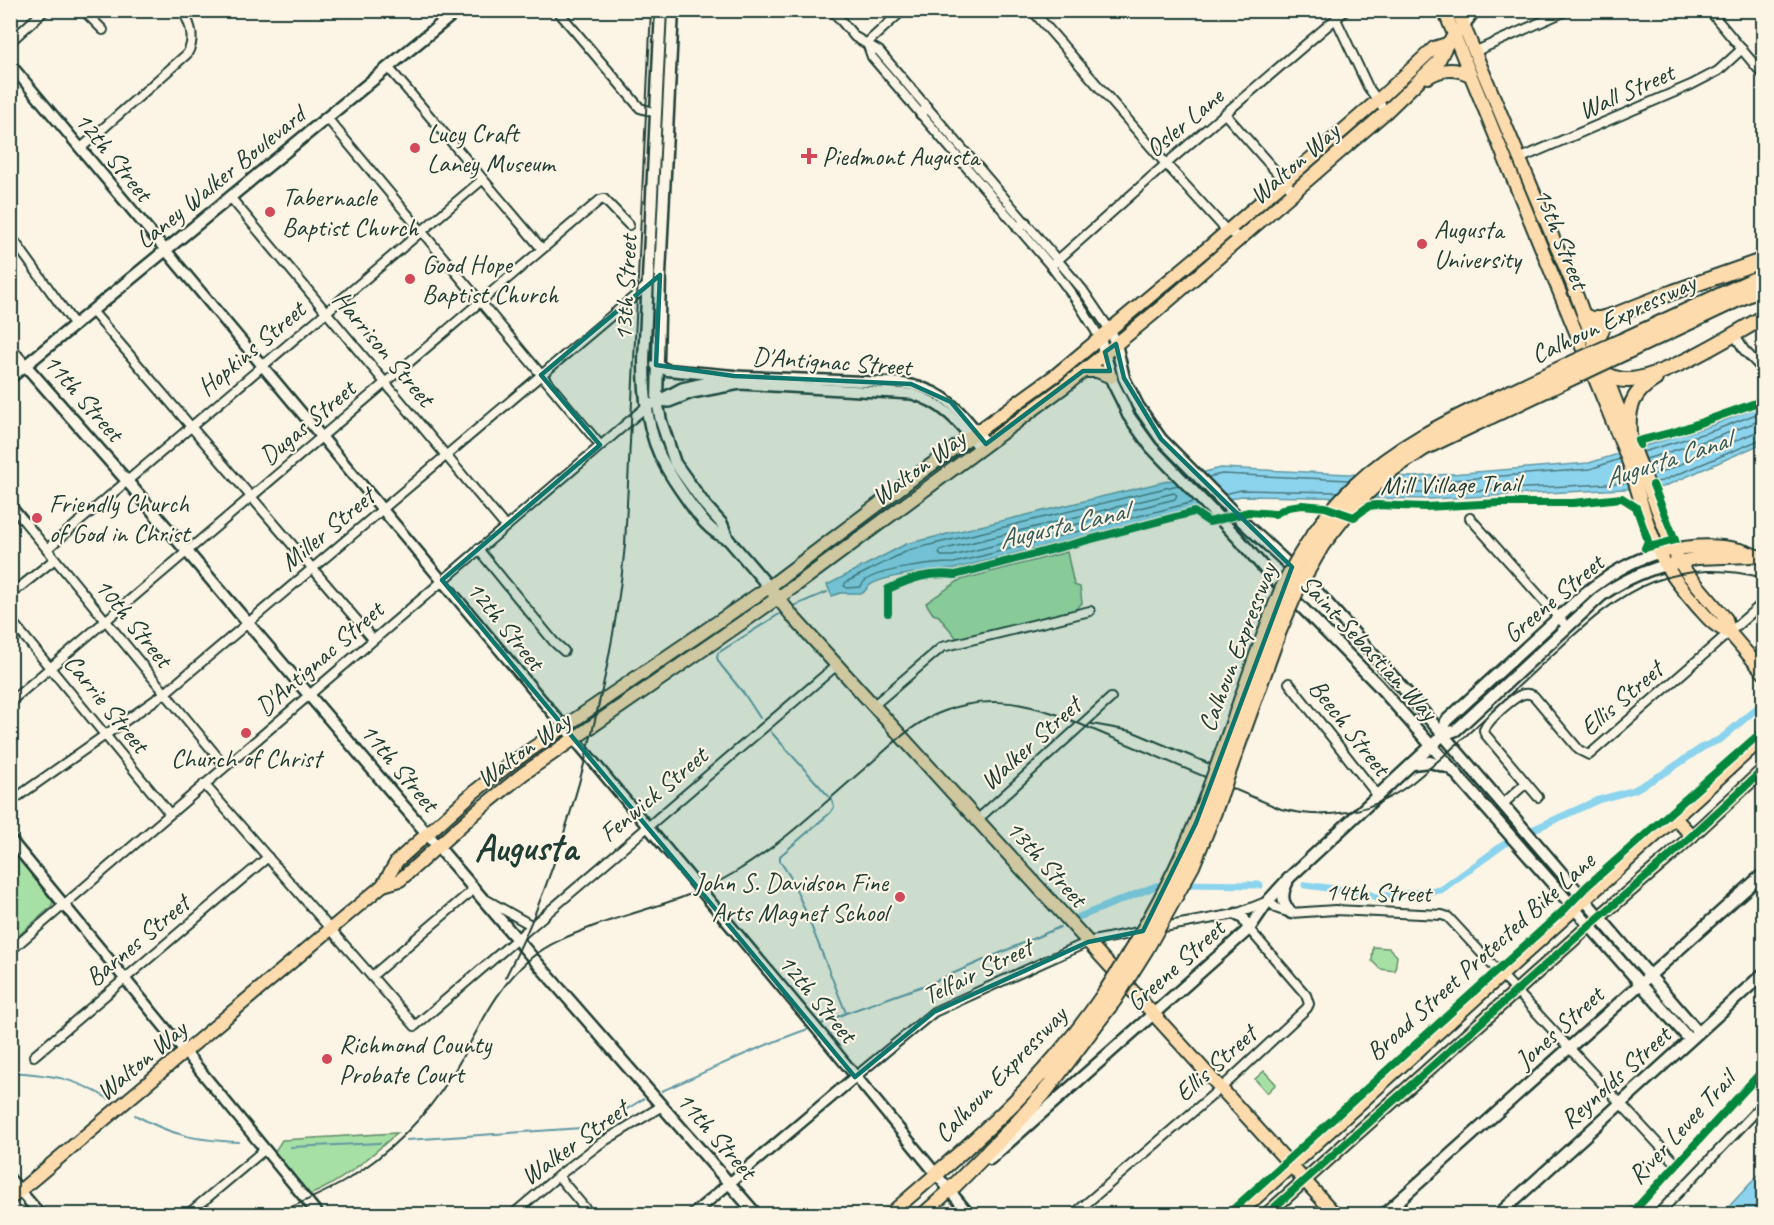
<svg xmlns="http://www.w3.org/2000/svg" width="1774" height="1225" font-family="Caveat,sans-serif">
  <rect width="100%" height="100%" fill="#fcf5e5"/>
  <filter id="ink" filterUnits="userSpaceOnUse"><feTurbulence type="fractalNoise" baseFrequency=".0167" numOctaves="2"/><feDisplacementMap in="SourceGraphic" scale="12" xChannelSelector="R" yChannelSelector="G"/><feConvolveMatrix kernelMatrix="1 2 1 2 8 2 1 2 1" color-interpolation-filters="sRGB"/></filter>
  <g filter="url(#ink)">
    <g fill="#a7e0a4" stroke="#638e6c" stroke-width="1.5">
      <path d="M1067,552L1074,585L1080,587L1082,603L1074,611L957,639C951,630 944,624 939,616L933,614L926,603L960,580Z"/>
      <path d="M11,848L53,902L51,907L11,942Z"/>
      <path d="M1373,947L1389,948L1397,956L1395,971L1380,969L1372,961Z"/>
      <path d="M1264,1071L1276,1084L1267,1093L1255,1079Z"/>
      <path d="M397,1133C370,1157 341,1183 307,1196L280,1161L275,1151L282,1140Z"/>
    </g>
    <g fill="#8cd4ed" stroke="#6098a3" stroke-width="1.5">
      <path d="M1763,405V443L1663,487L1429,499L1241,496L954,569C939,569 879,576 869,586C867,588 865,591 863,593H840L832,596L827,585L906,544L1221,468L1413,477L1589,463L1713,425Z"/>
      <path d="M1763,1170V1214H1722Z"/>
    </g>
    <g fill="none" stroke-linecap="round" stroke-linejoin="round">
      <g stroke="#4b797e" stroke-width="1.5">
        <path d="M1643,452L1715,430L1764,411"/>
        <path d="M1646,459L1717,437L1764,419"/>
        <path d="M1652,474L1660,473L1756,432L1764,431"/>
        <path d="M1208,477L1222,474L1349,480"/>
        <path d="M1390,482L1414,483L1590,469L1620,459"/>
        <path d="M1655,482L1662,481L1764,438"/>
        <path d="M1178,485L909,550L846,582L844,586L847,588L860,587C862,585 863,582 866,580C881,569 935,563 954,563L1194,502"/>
        <path d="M1174,493L1177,495L1175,499L953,556H941L939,553L941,550Z"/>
        <path d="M1379,493H1429L1627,483"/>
        <path d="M1225,494L1241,490L1338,492"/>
      </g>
      <g stroke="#6098a3" stroke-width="2">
        <path d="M791,607L827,592"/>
        <path d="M760,718L745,695L720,664L717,658L718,653L784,611"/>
        <path d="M771,732L832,800L834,807L830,813L780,856V861L791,878L804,908L846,1013"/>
        <path d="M819,1025L846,1013L931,983L1060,927"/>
        <path d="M10,1072C52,1075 72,1077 109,1099"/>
        <path d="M662,1091C711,1070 760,1045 811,1028"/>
        <path d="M135,1115C173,1136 196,1140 239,1142"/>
        <path d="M407,1140L582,1128L606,1122L643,1099"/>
        <path d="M291,1147L380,1143"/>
      </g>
      <g stroke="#8cd4ed" stroke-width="7">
        <path d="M1182,884L1260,885"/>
        <path d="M1305,885L1366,893L1376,897L1441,890L1510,840L1598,800L1634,790L1666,772L1703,747L1721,739L1764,702"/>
        <path d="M1079,917L1156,886L1167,885"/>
      </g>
      <g stroke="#1f3d34" stroke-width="12">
        <g id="minor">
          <path d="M83,10L103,30"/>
          <path d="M557,10L640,108L656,113"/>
          <path d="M832,10L855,37L879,51L1082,289L1110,330"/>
          <path d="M1032,10L1166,164L1227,231L1242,238"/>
          <path d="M1709,10L1764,76"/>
          <path d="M1336,19L1368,87L1386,112"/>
          <path d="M10,42L45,10"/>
          <path d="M867,43L872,57L1051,266L1079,304L1100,338"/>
          <path d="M867,43L903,10"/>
          <path d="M1474,52L1568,10"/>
          <path d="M388,67L542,249"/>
          <path d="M1225,114L1294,192"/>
          <path d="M327,118L600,445"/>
          <path d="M81,148L187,54C196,39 191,24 182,10"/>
          <path d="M1519,159L1691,85L1718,71L1742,49"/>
          <path d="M230,197L505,526"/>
          <path d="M10,235L75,325"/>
          <path d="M1051,266L1166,164L1346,10"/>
          <path d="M92,311L373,639"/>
          <path d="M1734,334L1744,350L1764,371"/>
          <path d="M10,504L225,766"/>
          <path d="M1470,518L1567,627"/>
          <path d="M47,549L482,180"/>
          <path d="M478,549L554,642L564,651"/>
          <path d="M10,595L55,559"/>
          <path d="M10,619L170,814"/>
          <path d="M1289,683L1378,796"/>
          <path d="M10,702L600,200L604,199L629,225"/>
          <path d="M874,705L942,647L1090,611"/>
          <path d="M204,784L415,1026L837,665"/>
          <path d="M1538,797L1485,734L1484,730C1488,720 1514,696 1524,694C1529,693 1530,694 1534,696L1579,750L1589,755L1764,602"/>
          <path d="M10,802L165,693L649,284"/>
          <path d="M1503,804L1526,783"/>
          <path d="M977,820L1111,698"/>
          <path d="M485,899L531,925"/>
          <path d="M1158,928L1236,914L1268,901L1278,909L1291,913L1335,910L1442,915L1448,917L1672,1159"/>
          <path d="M10,951L647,406"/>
          <path d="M372,976L474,889"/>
          <path d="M34,1056L268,857"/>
          <path d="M855,1077L934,1012L1088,942L1143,931"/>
          <path d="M558,1176L590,1214"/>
          <path d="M188,1214L264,1150"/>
          <path d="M513,1214L558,1176L601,1143L662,1106"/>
          <path d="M1074,1214L1230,1080L1307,1008L1309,1004L1306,995L1249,929"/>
          <path d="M1658,1214L1764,1103"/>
        </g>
      </g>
      <g stroke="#1f3d34" stroke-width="14">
        <g id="tertiary">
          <path d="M10,64L826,1040L969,1214"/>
          <path d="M921,114L927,108"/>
          <path d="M1018,228L1025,222"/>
          <path d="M10,347L26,366"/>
          <path d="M657,401L669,402L692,393L740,384L912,394C944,403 960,424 980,448"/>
          <path d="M652,404L682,388L734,376L899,383C948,389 957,410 987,443"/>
          <path d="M10,839L318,1214"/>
          <path d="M10,1179L40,1214"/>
          <path d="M693,1214L855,1077"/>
        </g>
      </g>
      <g stroke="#1f3d34" stroke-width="15">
        <g id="secondary">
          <path d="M661,10L644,360C644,396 647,435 666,467C672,478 679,488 686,498C698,515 709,532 728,539"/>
          <path d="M673,10L660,275L657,401L661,421L675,463L705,505L722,524L728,539L769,587"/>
          <path d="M1463,26L1475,10"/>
          <path d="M1110,330L1116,344L1124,378L1138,406L1161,439L1244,523L1312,586L1402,687L1698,1032"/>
          <path d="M1100,338L1113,383L1123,403L1128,415L1151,447L1238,538L1270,575L1378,685L1689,1039"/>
          <path d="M656,365L667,370L734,376"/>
          <path d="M26,366L127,481L532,957L756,1214"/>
          <path d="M10,378L458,10"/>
          <path d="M1443,735L1446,721L1584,594C1607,576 1631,560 1659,553"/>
          <path d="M1413,764L1430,762L1450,768"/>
          <path d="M1287,883C1281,895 1282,903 1291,913"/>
          <path d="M1236,914L1244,919L1249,929"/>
          <path d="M990,1159L1249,929L1268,901L1290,877L1443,735L1456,730L1601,596C1621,581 1642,572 1665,565"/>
          <path d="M1384,1214L1764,873"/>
          <path d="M1499,1214L1764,973"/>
        </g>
      </g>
      <g stroke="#1f3d34" stroke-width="16">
        <g id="primary">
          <path d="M1444,10L1625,452C1639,489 1646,531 1666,565C1674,580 1686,593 1697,606C1707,617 1714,627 1729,632"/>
          <path d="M1457,10L1572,283L1597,351"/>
          <path d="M1428,77C1442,68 1456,68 1470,75"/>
          <path d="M1603,368L1673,550L1686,572L1726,619L1729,632L1764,673"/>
          <path d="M1083,371H1097L1111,377"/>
          <path d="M1666,551C1690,546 1717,544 1740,550C1748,552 1755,556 1764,558"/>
          <path d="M1674,563L1697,558L1752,556"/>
          <path d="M773,592L794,618L1335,1214"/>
          <path d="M1675,818L1692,836"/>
          <path d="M383,885L400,880L476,812L523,774L795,586L1065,386L1159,309L1386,112L1438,62L1447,44L1463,26"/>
          <path d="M10,1199L383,885L397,861L474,792L511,763L769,587L916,476L1057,374L1209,247L1377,101L1434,48L1447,44"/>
          <path d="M890,1214L935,1175"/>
          <path d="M923,1214L949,1191"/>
          <path d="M1238,1214L1764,737"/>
          <path d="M1267,1214L1581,933L1670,856L1764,769"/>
        </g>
      </g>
      <g stroke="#1f3d34" stroke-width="18">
        <g id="motorway">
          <path d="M1615,315L1603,326L1589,364C1600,371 1612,380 1626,380C1658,382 1734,334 1764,317"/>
          <path d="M1584,316L1591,319H1600L1615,315L1673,292L1764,260"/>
          <path d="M1619,342L1764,275"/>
          <path d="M1624,353L1764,287"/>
          <path d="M1629,435C1627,409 1632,392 1655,379"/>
          <path d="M935,1175C998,1121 1058,1063 1105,993"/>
          <path d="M949,1191L1017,1123L1044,1093L1114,1000"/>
        </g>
      </g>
      <use href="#minor" stroke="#fcf5e5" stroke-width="8"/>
      <use href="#tertiary" stroke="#fcf5e5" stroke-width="9"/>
      <use href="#secondary" stroke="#fcf5e5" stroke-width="10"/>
      <use href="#primary" stroke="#fedbac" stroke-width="12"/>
      <use href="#motorway" stroke="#fedbac" stroke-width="14"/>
      <g stroke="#1f3d34" stroke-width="2">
        <path d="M1092,724L1131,731L1210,764"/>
        <path d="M505,978C538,915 560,851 579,783C601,701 617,629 625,545L651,10"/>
        <path d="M275,1214C298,1204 323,1194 345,1181C388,1155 426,1117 452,1075C479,1031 491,993 531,958C550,942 574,934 597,925C643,909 691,899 734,873C784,843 826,801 871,763C893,744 914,722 942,712C981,696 1018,701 1056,714L1281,809C1329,821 1372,813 1412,783C1460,744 1504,699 1550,657C1580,630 1613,597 1652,582C1690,568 1725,568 1764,578"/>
      </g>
      <g stroke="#1f3d34" stroke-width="18" stroke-linecap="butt">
        <g id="motorway-bridge">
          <path d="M1105,993C1134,948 1161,903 1183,854C1221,769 1246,677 1282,590C1300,552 1324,516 1355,486C1395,448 1445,423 1494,400C1535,380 1577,361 1619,342"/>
          <path d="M1114,1000L1146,949L1192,866L1214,812L1279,631L1298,587L1322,545L1351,508L1391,470L1424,448L1624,353"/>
        </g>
      </g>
      <use href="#motorway-bridge" stroke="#fedbac" stroke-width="14"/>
      <g stroke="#fcf5e5" stroke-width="11">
        <g id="cycleway">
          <path d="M1640,445L1638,441L1677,431L1764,400"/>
          <path d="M888,613V589C912,578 928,572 955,575L1194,512L1209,522L1249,512L1275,514L1288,507L1302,505L1325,507L1354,517L1369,506L1376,505L1425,507L1500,503H1573L1622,498L1636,507L1648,541L1645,548L1675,540L1653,485"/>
          <path d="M1228,1214L1563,911L1587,886L1764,730"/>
          <path d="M1267,1214L1581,933L1670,856L1764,769"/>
          <path d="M1631,1214L1764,1069"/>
        </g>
      </g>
      <use href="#cycleway" stroke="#00873e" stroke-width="8"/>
    </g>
  </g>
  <path fill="#0f766e" fill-opacity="0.2" stroke="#0f766e" stroke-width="4.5" stroke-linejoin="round" d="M660,275L656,365L734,376L911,384L951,402L986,444L1083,371H1110L1105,352L1116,344L1124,378L1161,439L1292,567L1196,823L1143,931L1088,942L934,1012L855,1077L442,580L600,445L541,375Z"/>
  <g fill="#d1495b" stroke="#fcf5e5" stroke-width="2">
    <circle cx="415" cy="148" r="6"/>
    <path d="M806 147h6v6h6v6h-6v6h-6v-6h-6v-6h6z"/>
    <circle cx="270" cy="212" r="6"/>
    <circle cx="1422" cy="244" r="6"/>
    <circle cx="410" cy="279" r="6"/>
    <circle cx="37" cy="518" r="6"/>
    <circle cx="246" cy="733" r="6"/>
    <circle cx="900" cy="897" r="6"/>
    <circle cx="327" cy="1059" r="6"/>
  </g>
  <g text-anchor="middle" stroke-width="4.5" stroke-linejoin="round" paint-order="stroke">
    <g font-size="26" fill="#1f3d34" stroke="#fcf5e5">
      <text transform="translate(1626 91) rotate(-24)" y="9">Wall Street</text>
      <text transform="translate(1184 122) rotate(-40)" y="9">Osler Lane</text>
      <text transform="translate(114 156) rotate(51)" y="9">12th Street</text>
      <text transform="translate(1294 163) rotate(-41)" y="9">Walton Way</text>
      <text transform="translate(220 177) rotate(-39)" y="9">Laney Walker Boulevard</text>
      <text transform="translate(1562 238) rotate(68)" y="9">15th Street</text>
      <text transform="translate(625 288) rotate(-87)" y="9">13th Street</text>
      <text transform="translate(1613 318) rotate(-25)" y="9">Calhoun Expressway</text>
      <text transform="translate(251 348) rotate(-40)" y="9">Hopkins Street</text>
      <text transform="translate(384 348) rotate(50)" y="9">Harrison Street</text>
      <text transform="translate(832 361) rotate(4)" y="9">D'Antignac Street</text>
      <text transform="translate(84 397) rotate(49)" y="9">11th Street</text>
      <text transform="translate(307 422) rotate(-40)" y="9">Dugas Street</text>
      <text transform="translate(918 467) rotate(-36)" y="9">Walton Way</text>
      <text transform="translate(1450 484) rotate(-1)" y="9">Mill Village Trail</text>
      <text transform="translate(327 529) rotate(-40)" y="9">Miller Street</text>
      <text transform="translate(1553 598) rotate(-40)" y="9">Greene Street</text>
      <text transform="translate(134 622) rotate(51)" y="9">10th Street</text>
      <text transform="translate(506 625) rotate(51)" y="9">12th Street</text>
      <text transform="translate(1237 647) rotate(-69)" y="9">Calhoun Expressway</text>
      <text transform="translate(1369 647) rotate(47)" y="9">Saint Sebastian Way</text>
      <text transform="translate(319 658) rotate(-41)" y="9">D'Antignac Street</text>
      <text transform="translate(1621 698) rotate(-41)" y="9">Ellis Street</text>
      <text transform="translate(107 703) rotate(51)" y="9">Carrie Street</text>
      <text transform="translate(1350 727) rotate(52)" y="9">Beech Street</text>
      <text transform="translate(1030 743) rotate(-42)" y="9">Walker Street</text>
      <text transform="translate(523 749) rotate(-36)" y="9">Walton Way</text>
      <text transform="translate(400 767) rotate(50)" y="9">11th Street</text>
      <text transform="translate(653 794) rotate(-40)" y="9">Fenwick Street</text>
      <text transform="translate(1047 863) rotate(48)" y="9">13th Street</text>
      <text transform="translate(1378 892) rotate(1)" y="9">14th Street</text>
      <text transform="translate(137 940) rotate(-40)" y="9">Barnes Street</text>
      <text transform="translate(1480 956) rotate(-42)" y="9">Broad Street Protected Bike Lane</text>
      <text transform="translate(1175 965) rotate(-42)" y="9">Greene Street</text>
      <text transform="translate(977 971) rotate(-26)" y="9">Telfair Street</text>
      <text transform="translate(818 998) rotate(50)" y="9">12th Street</text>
      <text transform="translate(1559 1027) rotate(-42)" y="9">Jones Street</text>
      <text transform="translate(141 1060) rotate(-40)" y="9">Walton Way</text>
      <text transform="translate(1215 1063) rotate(-42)" y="9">Ellis Street</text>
      <text transform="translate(1000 1074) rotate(-46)" y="9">Calhoun Expressway</text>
      <text transform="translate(1615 1077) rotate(-42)" y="9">Reynolds Street</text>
      <text transform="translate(1681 1127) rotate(-47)" y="9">River Levee Trail</text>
      <text transform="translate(717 1135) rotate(49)" y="9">11th Street</text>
      <text transform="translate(574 1142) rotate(-36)" y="9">Walker Street</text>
    </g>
    <g font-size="26" fill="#1f3d34" stroke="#fcf5e5" text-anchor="start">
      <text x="427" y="142">Lucy Craft<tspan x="427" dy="30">Laney Museum</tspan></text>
      <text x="822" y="165">Piedmont Augusta</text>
      <text x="282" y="206">Tabernacle<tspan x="282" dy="30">Baptist Church</tspan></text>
      <text x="1434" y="238">Augusta<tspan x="1434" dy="30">University</tspan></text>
      <text x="422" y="273">Good Hope<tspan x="422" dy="30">Baptist Church</tspan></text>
      <text x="49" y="512">Friendly Church<tspan x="49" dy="30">of God in Christ</tspan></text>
      <text x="246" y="767" text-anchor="middle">Church of Christ</text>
      <text x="888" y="891" text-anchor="end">John S. Davidson Fine<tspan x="888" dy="30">Arts Magnet School</tspan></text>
      <text x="339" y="1053">Richmond County<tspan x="339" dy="30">Probate Court</tspan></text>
    </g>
    <g font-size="27" font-style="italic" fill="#355b59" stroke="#fcf5e5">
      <text transform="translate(1667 459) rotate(-18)" y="9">Augusta Canal</text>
      <text transform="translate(1063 525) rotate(-13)" y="9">Augusta Canal</text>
    </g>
    <g font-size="38" font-weight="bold" fill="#1f3d34" stroke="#fcf5e5">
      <text x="526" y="860">Augusta</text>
    </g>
  </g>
  <rect width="1774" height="1225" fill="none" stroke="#fcf5e5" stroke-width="36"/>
  <rect x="18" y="18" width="1738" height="1189" fill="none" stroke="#1f3d34" stroke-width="2" filter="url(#ink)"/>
</svg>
